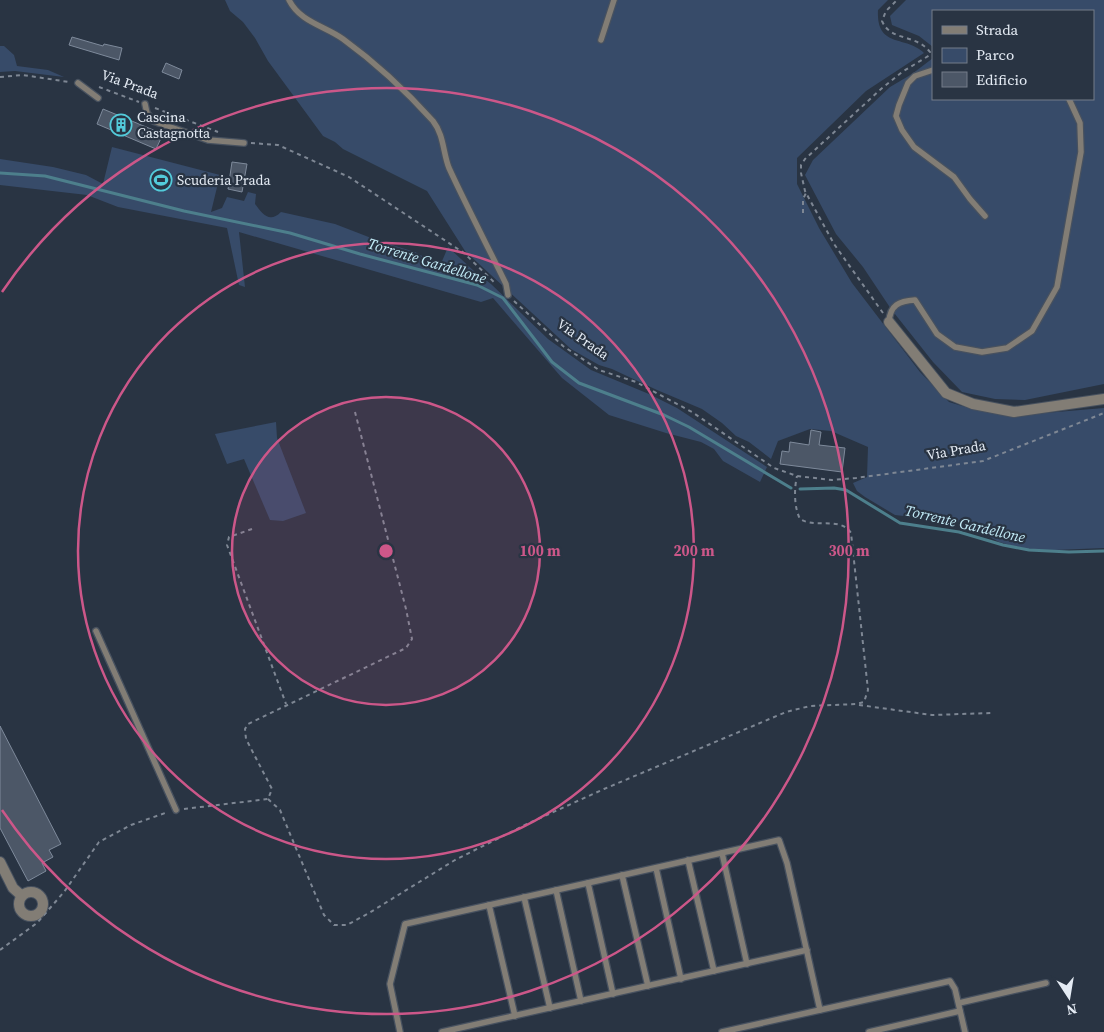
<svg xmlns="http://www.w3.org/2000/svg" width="1104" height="1032" font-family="'Source Serif 4',serif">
  <rect width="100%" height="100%" fill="#293443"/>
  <g fill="#374b69">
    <path d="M225,0H888L878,10C876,49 906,35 924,53L866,91L797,158V184L819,228L852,283L920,372L949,402L962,406L1021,415L1104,408V548L1031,551L999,542L963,523L895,515L865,497L857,491L853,483L867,477L868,447L831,431L810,429L778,441L771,459L749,442L736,436L722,423L702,409L657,390L612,369L599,365L571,349L465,251L427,191L343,149L335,142L323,136L268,61L255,38L243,22L230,11Z"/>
    <path d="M906,0H1104V384L1025,400L995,399L962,392L933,362L891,309L863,267L836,234L805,175L813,160L890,87L912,74L933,58V99H1093V11H933V47L919,36L892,25L890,16Z"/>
    <path d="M0,46H4L14,55L17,66L48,70L64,77L15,71L0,72Z"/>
    <path d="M112,147L220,175L211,212L222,208L227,197L244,201L248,192L256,194L255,204C262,213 269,224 281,212L335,224L379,241L415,252L440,266L448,247L474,271L491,284L548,339L591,370L649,394L677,408L767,467L760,482L723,461L714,449L701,442L666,433L609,415L562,378L493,298L481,302L239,232L245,287L239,285L227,228L118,207L87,195L0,185V159L53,167L86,175L103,184Z"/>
    <path d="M276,422L277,438L306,513L283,521L270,520L244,459L227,464L215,434Z"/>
  </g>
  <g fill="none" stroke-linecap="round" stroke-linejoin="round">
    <g stroke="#4d7f8c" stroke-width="3">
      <path d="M0,173L45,176L184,211L290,233L360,254L477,285L503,298L552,362L579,383L664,415L689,427L791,488"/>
      <path d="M800,489L834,488L846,490L900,523L959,532L1003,545L1029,550L1069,552L1104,551"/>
    </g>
  </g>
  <g fill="#4c5767" stroke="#7e8a9b">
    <path d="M72,37L103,46L104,44L122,48L119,60L69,45Z"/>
    <path d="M166,63L182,70L179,79L162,72Z"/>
    <path d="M103,109L163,134L156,149L97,124Z"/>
    <path d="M232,162L247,164L242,192L228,189Z"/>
    <path d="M811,430L821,432L819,445L845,448L842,472L780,464L782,451L789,452L790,442L809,445Z"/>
    <path d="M0,726L61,844L49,850L53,857L42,863L46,871L28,881L0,828Z"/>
  </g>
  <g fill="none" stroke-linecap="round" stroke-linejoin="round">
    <g stroke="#47515f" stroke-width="8">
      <g id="service">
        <path d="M289,0C300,22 325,26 343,39C376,63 406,91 433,121C444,135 443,153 449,168C467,207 487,245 506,284L508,295"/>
        <path d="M601,40L614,0"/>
        <path d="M933,70L915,76L908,83L899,105L896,116L902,130L914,147L954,177L970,199L985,216"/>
        <path d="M78,83L98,98"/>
        <path d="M145,104L147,113L153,121L208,140L244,143"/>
        <path d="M889,322C890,305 899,301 915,300L937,334L955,347L982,352L1007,348L1032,331L1057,287L1081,152L1080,123L1069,99"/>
        <path d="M96,631L176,810"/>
        <path d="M722,853L747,964"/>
        <path d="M688,860L714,971"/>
        <path d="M656,868L681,979"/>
        <path d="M622,875L648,986"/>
        <path d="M588,883L613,994"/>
        <path d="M556,890L581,1001"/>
        <path d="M524,897L550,1008"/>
        <path d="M489,905L515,1016"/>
        <path d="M959,1003L1046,983"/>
        <path d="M820,1010L950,981L955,989L965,1032"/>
        <path d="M400,1032L390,984L405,924L779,840L787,863L820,1010L722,1032"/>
        <path d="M442,1032L807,950"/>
        <path d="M869,1032L960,1011"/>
      </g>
    </g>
    <g stroke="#47515f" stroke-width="12">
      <g id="minor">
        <path d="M889,322L946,393L973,404L1014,412L1104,399"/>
        <path d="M0,862L13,888L22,896"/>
        <circle cx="31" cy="904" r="12"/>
      </g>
    </g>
    <g stroke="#7e8794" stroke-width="2" stroke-dasharray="4 4" stroke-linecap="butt">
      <path d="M0,77L23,75L69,82"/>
      <path d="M99,87L139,102"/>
      <path d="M155,108L218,132"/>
      <path d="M251,143L278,145L349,177L464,253L496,284"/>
      <path d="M803,213V199L806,193"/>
      <path d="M514,301L563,346L599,370L636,382L692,412L774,468L797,476L832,480L856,478L983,461L1104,413"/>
      <path d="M883,313L834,244L805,191L801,173V165L805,159L881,89L902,72L930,55V52C915,33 891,42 882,21L886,11L897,0"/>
      <path d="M252,529L229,537L227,545L286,704"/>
      <path d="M859,705L932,715L991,713"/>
      <path d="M268,799L280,810L324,915L334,925H347L369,913L455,860L527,824L604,789L786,712L810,706L856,704L864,702L868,690L851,533C840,516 816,529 800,519C794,507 794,489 797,476"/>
      <path d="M184,809L268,799L272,789L246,739L245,729L248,724L406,648L412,639L406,609L355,412"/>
      <path d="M0,950L37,923L64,892L99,842L131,825L168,812"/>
    </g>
    <use href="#service" stroke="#827d75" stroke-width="5.5"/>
    <use href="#minor" stroke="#827d75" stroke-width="10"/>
  </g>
  <circle cx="386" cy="551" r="154" fill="#cc5789" fill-opacity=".12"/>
  <g fill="none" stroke="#cc5789" stroke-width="2.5">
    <circle cx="386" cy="551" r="154"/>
    <circle cx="386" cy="551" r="308"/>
    <path d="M2 292A463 463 0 1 1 2 810"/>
  </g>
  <defs>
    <g id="building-ring" transform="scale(1.125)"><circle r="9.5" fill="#293443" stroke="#53cbda" stroke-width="1.5"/><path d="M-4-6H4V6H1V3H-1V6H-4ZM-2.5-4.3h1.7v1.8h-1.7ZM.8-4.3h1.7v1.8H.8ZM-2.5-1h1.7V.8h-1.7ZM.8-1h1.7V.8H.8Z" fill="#53cbda"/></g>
    <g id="stadium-ring" transform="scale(1.125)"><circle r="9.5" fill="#293443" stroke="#53cbda" stroke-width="1.5"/><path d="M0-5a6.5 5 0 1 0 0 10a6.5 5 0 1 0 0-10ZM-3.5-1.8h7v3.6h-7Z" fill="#53cbda"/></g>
  </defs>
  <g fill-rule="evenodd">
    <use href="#building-ring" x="121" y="125"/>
    <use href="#stadium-ring" x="161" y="180"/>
  </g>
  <g text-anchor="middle" stroke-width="4.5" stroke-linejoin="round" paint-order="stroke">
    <g font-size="14" fill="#e4ebf4" stroke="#293443">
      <text transform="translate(130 84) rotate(20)" y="5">Via Prada</text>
      <text transform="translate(583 339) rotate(35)" y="5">Via Prada</text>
      <text transform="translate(956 450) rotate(-10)" y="5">Via Prada</text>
    </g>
    <g font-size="14" fill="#e4ebf4" stroke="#293443" text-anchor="start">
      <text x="137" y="122">Cascina<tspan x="137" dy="16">Castagnotta</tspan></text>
      <text x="177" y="185">Scuderia Prada</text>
    </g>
    <g font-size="15" font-style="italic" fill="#c3ecf8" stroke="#293443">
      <text transform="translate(427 261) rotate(17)" y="5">Torrente Gardellone</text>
      <text transform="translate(965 524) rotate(13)" y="5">Torrente Gardellone</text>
    </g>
  </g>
  <circle cx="386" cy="551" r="8" fill="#cc5789" stroke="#293443" stroke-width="2.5"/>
  <g font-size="15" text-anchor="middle" font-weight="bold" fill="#cc5789" stroke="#293443" stroke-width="4.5" stroke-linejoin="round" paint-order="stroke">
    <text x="540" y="556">100 m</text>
    <text x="694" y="556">200 m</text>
    <text x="849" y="556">300 m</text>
  </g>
  <rect x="932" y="10" width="162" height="90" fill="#293443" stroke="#747d8a"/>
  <rect x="942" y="26" width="25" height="8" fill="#827d75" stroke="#747d8a"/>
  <text x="976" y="35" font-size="15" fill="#e4ebf4">Strada</text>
  <rect x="942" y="48" width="25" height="15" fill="#374b69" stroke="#747d8a"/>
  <text x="976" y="60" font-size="15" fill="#e4ebf4">Parco</text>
  <rect x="942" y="72" width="25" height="15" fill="#4c5767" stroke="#747d8a"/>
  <text x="976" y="85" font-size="15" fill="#e4ebf4">Edificio</text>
  <g transform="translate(1069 997) rotate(168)" stroke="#293443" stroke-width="4" paint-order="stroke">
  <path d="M0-4L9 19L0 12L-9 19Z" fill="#e4ebf4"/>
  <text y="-8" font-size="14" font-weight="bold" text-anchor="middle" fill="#e4ebf4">N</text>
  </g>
</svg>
